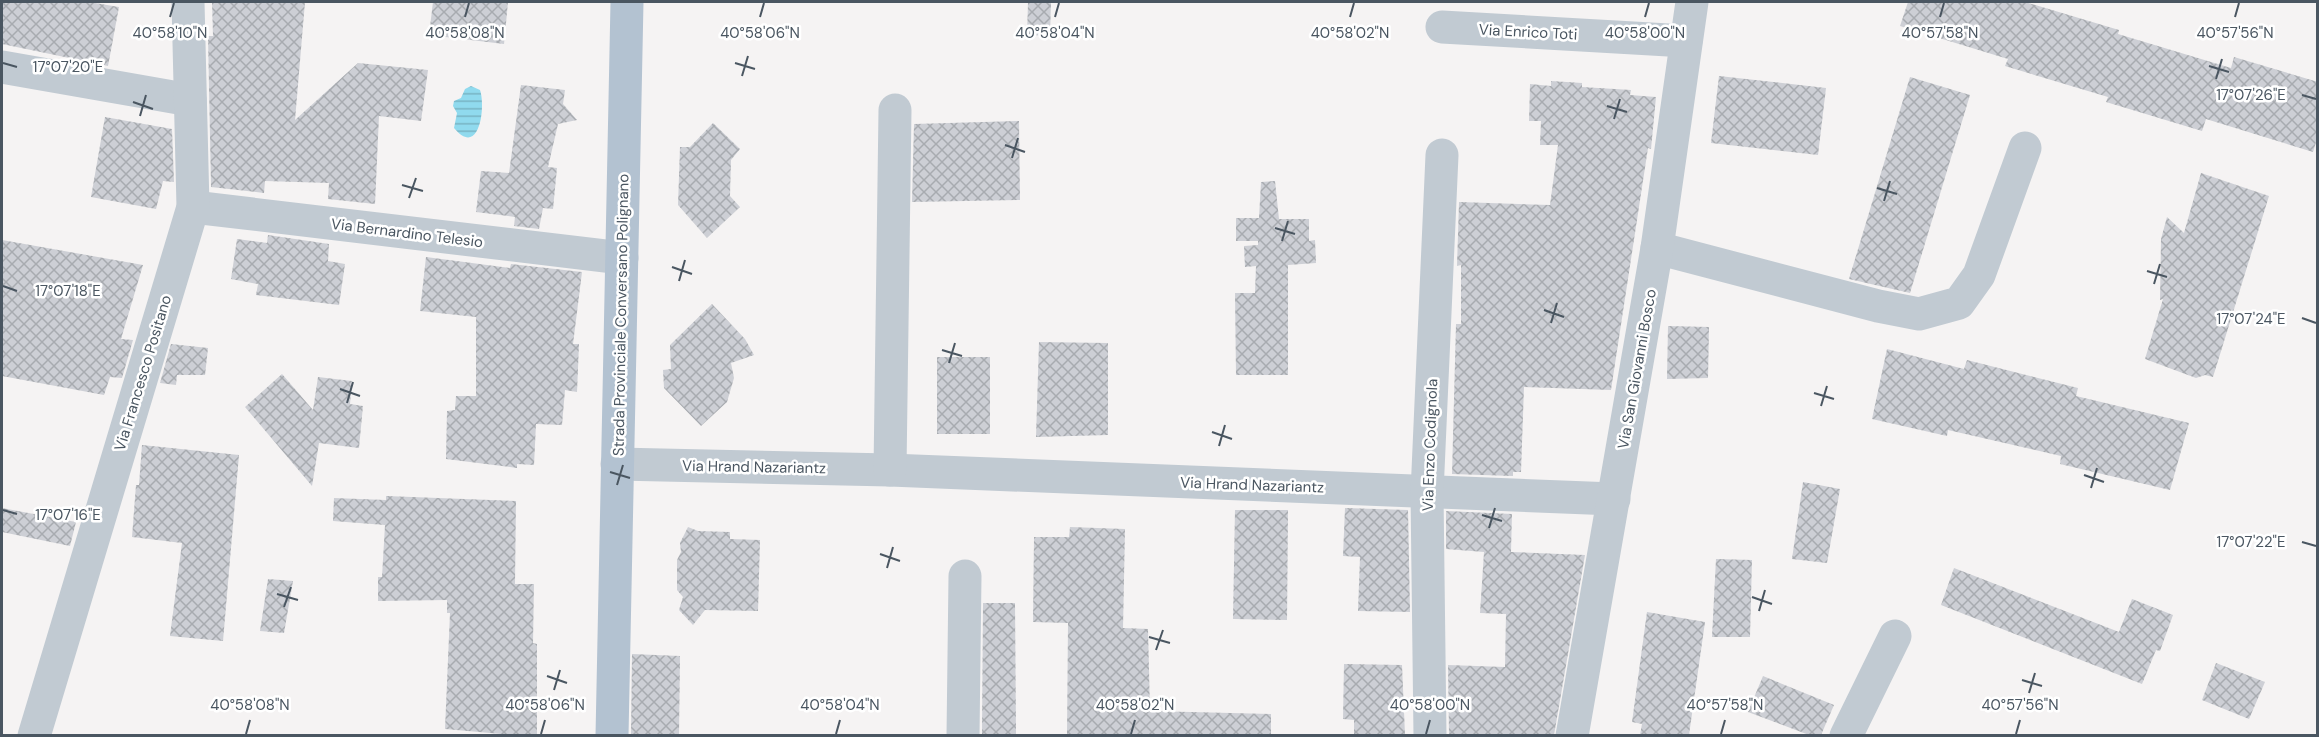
<svg xmlns="http://www.w3.org/2000/svg" width="2319" height="737" font-family="'DM Sans',sans-serif">
  <defs>
    <pattern id="water-rules" width="6" height="5" patternUnits="userSpaceOnUse" patternTransform="scale(1.5)"><rect width="6" height="5" fill="#90daee"/><path d="M0 2.5h6" fill="none" stroke="#78b4c4"/></pattern>
    <pattern id="building-cross-hatch" width="8" height="8" patternUnits="userSpaceOnUse" patternTransform="scale(1.5)"><rect width="8" height="8" fill="#cdcfd5"/><path d="M0 0l8 8M0 8l8-8" fill="none" stroke="#a8abb0"/></pattern>
  </defs>
  <rect width="100%" height="100%" fill="#f5f3f3"/>
  <path fill="url(#water-rules)" d="M471,86L480,90C486,108 479,158 454,128L457,113L453,106L454,101L461,98L465,89Z"/>
  <g fill="url(#building-cross-hatch)">
    <path d="M2,2H89L119,7L108,66L2,44Z"/>
    <path d="M212,2H305L295,120L358,63L428,70L421,121L379,116L375,204L328,199L329,183L265,181L264,193L211,187L208,36H213Z"/>
    <path d="M433,2H508L504,44L429,35Z"/>
    <path d="M1028,2H1051L1050,36L1027,35Z"/>
    <path d="M1908,2H2025L2119,30L2118,34L2231,68L2234,57L2318,82V136L2313,152L2206,119L2202,131L2106,102L2108,97L2005,66L2008,59L1900,26Z"/>
    <path d="M1719,76L1826,88L1818,155L1711,143Z"/>
    <path d="M1910,77L1970,95L1910,293L1849,279Z"/>
    <path d="M1551,81L1582,83V87L1631,90L1630,95L1656,97L1651,149L1648,148L1611,390L1524,387L1521,472H1513V476L1452,474L1456,324H1461V265L1457,266L1459,202L1550,205L1558,145H1540L1541,121H1529L1530,84L1551,86Z"/>
    <path d="M521,85L565,90L563,104L577,120L558,124L548,167L557,168L553,209L543,208L539,229L514,226L515,217L476,212L481,171L509,173Z"/>
    <path d="M105,117L172,129L174,182L163,181L156,209L91,197Z"/>
    <path d="M1019,121L1020,200L912,202L914,124Z"/>
    <path d="M713,123L740,149L731,160L730,196L740,207L707,238L678,205L680,147H690Z"/>
    <path d="M2201,173L2269,196L2213,377L2205,375L2196,378L2145,359L2163,299L2160,300L2161,239L2167,217L2184,233Z"/>
    <path d="M1275,181L1279,219H1309V241L1315,240L1316,263L1288,265V375H1236L1235,293H1255L1256,266L1245,267L1244,246L1258,245V241H1236V218H1259L1261,182Z"/>
    <path d="M268,235L329,244L328,261L345,264L339,305L256,295L258,284L231,279L237,239L267,243Z"/>
    <path d="M2,240L143,265L121,339L133,340L122,378L110,377L104,395L2,376Z"/>
    <path d="M426,257L510,268L511,264L582,272L573,344H579L577,392L565,390L562,425L536,424L534,465L517,464V468L446,459L447,411L455,410L456,396H476V317L420,311Z"/>
    <path d="M712,304L745,339L754,355L731,363L734,378L727,402L701,426L664,388L663,370L671,369L670,345Z"/>
    <path d="M1668,326L1709,327L1708,378L1667,379Z"/>
    <path d="M1039,342L1108,343V435L1036,437Z"/>
    <path d="M171,344L208,348L205,375H177L176,385L160,383Z"/>
    <path d="M1887,349L1964,369L1967,360L2078,388L2076,396L2189,423L2170,490L2060,464L2061,456L1948,430L1947,436L1872,419Z"/>
    <rect x="937" y="357" width="53" height="77"/>
    <path d="M282,374L313,410L318,377L352,381L350,404L363,406L359,448L319,443L312,486L245,407Z"/>
    <path d="M142,445L239,455L223,641L170,636L182,543L132,537L136,485H139Z"/>
    <path d="M1803,482L1840,489L1827,563L1792,559Z"/>
    <path d="M386,496L516,501L515,584H534L533,643L537,644V735H514L445,729L450,613H447V600L378,601V577H382L385,525L333,521L334,498L386,500Z"/>
    <path d="M2,508L76,522L70,546L2,532Z"/>
    <path d="M1345,508L1408,510L1410,612L1358,611L1360,557L1343,556Z"/>
    <path d="M1235,510H1288L1287,620L1233,619Z"/>
    <path d="M1446,511L1512,514L1511,552L1585,555L1554,735H1449L1448,665L1505,667L1506,614L1480,613L1484,552L1446,549Z"/>
    <path d="M688,527L698,531L730,532V539L760,540L758,611L705,610L693,625L679,610L683,597L677,590V560L681,552L680,543Z"/>
    <path d="M1070,527L1125,529L1123,628L1148,629L1150,711L1271,714V735H1067L1068,623L1033,622L1034,537H1069Z"/>
    <path d="M1716,559L1752,560L1750,637H1712Z"/>
    <path d="M1954,568L2119,632L2132,599L2173,615L2160,651L2156,650L2142,684L1941,605Z"/>
    <path d="M268,579L293,581L284,633L260,631Z"/>
    <path d="M983,603H1015L1016,735H982Z"/>
    <path d="M1647,612L1705,622L1689,735H1640L1642,724L1632,722Z"/>
    <path d="M632,654L680,656L679,735H631Z"/>
    <path d="M2216,663L2265,682L2249,719L2202,700Z"/>
    <path d="M1344,664L1402,665L1405,735H1354V720L1343,719Z"/>
    <path d="M1763,676L1834,705L1821,735H1809L1748,712Z"/>
  </g>
  <g fill="none" stroke-linecap="round" stroke-linejoin="round">
    <g stroke="#c1cad2" stroke-width="33">
      <path d="M1442,27L1686,41"/>
      <path d="M2,67L190,100"/>
      <path d="M193,207L622,258"/>
      <path d="M1657,248L1878,306L1919,314L1959,303L1979,275L2025,148"/>
      <path d="M617,464L890,470L1614,499"/>
      <path d="M890,470L895,110"/>
      <path d="M34,736L193,207L188,2"/>
      <path d="M963,736L965,576"/>
      <path d="M1430,736L1427,493L1442,155"/>
      <path d="M1572,736L1657,248L1692,2"/>
      <path d="M1846,736L1895,636"/>
    </g>
    <path stroke="#b3c2d1" stroke-width="33" d="M612,736L627,2"/>
  </g>
  <path fill="none" stroke="#4a5661" stroke-width="2" d="M170,17L174,3M465,17L469,3M760,17L764,3M1055,17L1059,3M1350,17L1354,3M1645,17L1649,3M1940,17L1944,3M2235,17L2239,3M3,63L17,67M735,63L755,69M2209,66L2229,72M742,76L748,56M2216,79L2222,59M2302,95L2316,99M133,102L153,109M1607,106L1627,112M140,116L146,95M1614,119L1620,99M1005,145L1025,152M1012,158L1018,138M402,185L423,191M1877,188L1897,194M409,198L416,178M1884,201L1890,181M1275,228L1295,234M1282,241L1288,221M672,267L692,274M2147,271L2167,277M679,281L685,260M2154,284L2160,264M3,286L17,291M1544,310L1564,317M2302,318L2316,323M1551,323L1557,303M942,350L962,356M949,363L955,343M340,389L360,396M1814,393L1834,399M347,403L353,382M1821,406L1827,386M1212,432L1232,439M1219,446L1225,425M610,472L630,478M2084,475L2104,482M617,485L623,465M2091,488L2097,468M3,510L17,514M1482,515L1502,521M1489,528L1495,508M2302,542L2316,546M880,554L900,561M887,568L893,547M277,594L298,600M1752,597L1772,604M284,607L291,587M1759,611L1765,590M1149,637L1170,643M1156,650L1163,630M547,676L567,683M2022,680L2042,686M554,690L560,670M2029,693L2035,673M246,734L250,720M541,734L545,720M836,734L840,720M1131,734L1135,720M1426,734L1430,720M1721,734L1725,720M2016,734L2020,720"/>
  <g text-anchor="middle" stroke-width="5" stroke-linejoin="round" paint-order="stroke">
    <g font-size="15" fill="#4a5661" stroke="#fff">
      <text transform="translate(1528 32) rotate(3)" y="5">Via Enrico Toti</text>
      <text transform="translate(407 233) rotate(7)" y="5">Via Bernardino Telesio</text>
      <text transform="translate(621 315) rotate(-89)" y="5">Strada Provinciale Conversano Polignano</text>
      <text transform="translate(1637 369) rotate(-80)" y="5">Via San Giovanni Bosco</text>
      <text transform="translate(143 373) rotate(-73)" y="5">Via Francesco Positano</text>
      <text transform="translate(1430 445) rotate(-88)" y="5">Via Enzo Codignola</text>
      <text transform="translate(754 467) rotate(1)" y="5">Via Hrand Nazariantz</text>
      <text transform="translate(1252 485) rotate(2)" y="5">Via Hrand Nazariantz</text>
    </g>
  </g>
  <g font-size="15" text-anchor="middle" fill="#4a5661" stroke="#fff" stroke-width="5" stroke-linejoin="round" paint-order="stroke">
    <text x="170" y="38">40°58'10"N</text>
    <text x="465" y="38">40°58'08"N</text>
    <text x="760" y="38">40°58'06"N</text>
    <text x="1055" y="38">40°58'04"N</text>
    <text x="1350" y="38">40°58'02"N</text>
    <text x="1645" y="38">40°58'00"N</text>
    <text x="1940" y="38">40°57'58"N</text>
    <text x="2235" y="38">40°57'56"N</text>
    <text x="68" y="72">17°07'20"E</text>
    <text x="2251" y="100">17°07'26"E</text>
    <text x="68" y="296">17°07'18"E</text>
    <text x="2251" y="324">17°07'24"E</text>
    <text x="68" y="520">17°07'16"E</text>
    <text x="2251" y="547">17°07'22"E</text>
    <text x="250" y="710">40°58'08"N</text>
    <text x="545" y="710">40°58'06"N</text>
    <text x="840" y="710">40°58'04"N</text>
    <text x="1135" y="710">40°58'02"N</text>
    <text x="1430" y="710">40°58'00"N</text>
    <text x="1725" y="710">40°57'58"N</text>
    <text x="2020" y="710">40°57'56"N</text>
  </g>
  <rect width="2319" height="737" fill="none" stroke="#4a5661" stroke-width="6"/>
</svg>
